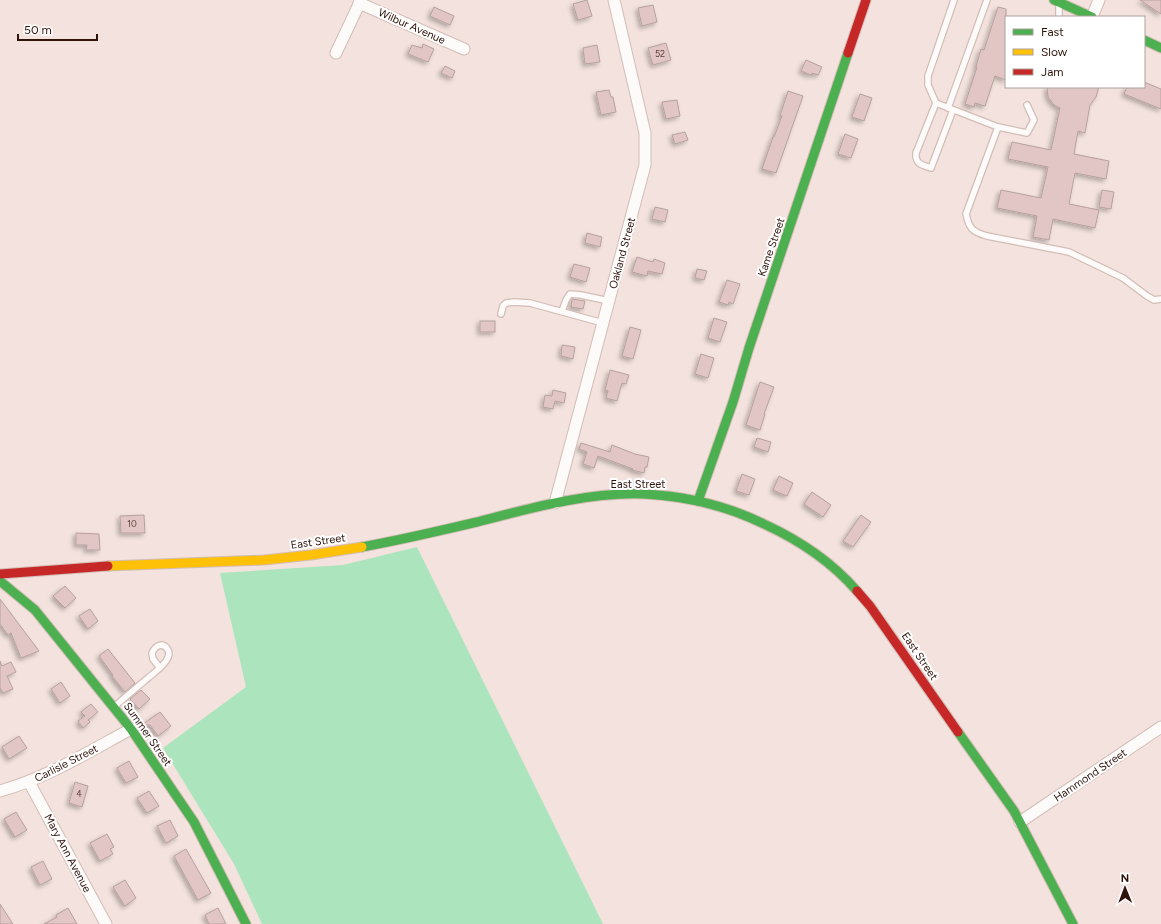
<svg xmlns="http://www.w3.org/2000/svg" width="1161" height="924" font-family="Figtree,sans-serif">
  <defs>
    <filter id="shadow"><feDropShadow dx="-2.5" dy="2.5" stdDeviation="2" flood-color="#0004"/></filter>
  </defs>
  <rect width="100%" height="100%" fill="#f3e2dd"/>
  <path fill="#ace5bd" d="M417,547L603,924H262L234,864L163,748L246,687L220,573L343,565Z"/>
  <g fill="#e1c6c5" stroke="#b6a19f" filter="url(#shadow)">
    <path d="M587,0L592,16L578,20L573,4Z"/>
    <path d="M1140,0H1161V14Z"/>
    <path d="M653,5L657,22L642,26L638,8Z"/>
    <path d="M434,7L454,16L450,25L430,16Z"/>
    <path d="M998,7L1006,9V80L995,76L985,106L975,103L974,107L965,104L977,67L976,66L981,49L984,50Z"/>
    <path d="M666,43L671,60L653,65L648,48Z"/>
    <path d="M423,44L434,49L428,62L408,54L412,45L422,48Z"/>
    <path d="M597,45L600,62L585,64L583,48Z"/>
    <path d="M806,60L822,67L818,75L812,73L811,75L801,71Z"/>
    <path d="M445,66L455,71L452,78L441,73Z"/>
    <path d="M1144,82L1161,89V109L1124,94L1127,87H1144Z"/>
    <path d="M1047,87H1099L1096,97L1090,105L1085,133L1078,131L1074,154L1109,161L1106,179L1075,173L1069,204L1099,210L1095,228L1053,219L1049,240L1033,237L1037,216L997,208L1001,190L1041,198L1048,167L1008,159L1012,142L1051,150L1060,108L1054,105L1048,97Z"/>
    <path d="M609,90L611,97H613L616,112L601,115L596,92Z"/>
    <path d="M788,91L803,96L776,173L762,169L773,137H774L782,116H780Z"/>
    <path d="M860,94L872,98L864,121L852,117Z"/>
    <path d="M677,100L680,116L666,119L662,102Z"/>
    <path d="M685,132L688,140L675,144L672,135Z"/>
    <path d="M845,134L858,139L851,158L838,154Z"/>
    <path d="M1102,190L1114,192L1111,209L1099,207Z"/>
    <path d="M655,207L668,210L665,222L652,219Z"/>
    <path d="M587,233L602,237L600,247L585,243Z"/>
    <path d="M637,257L653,262L654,259L665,263L662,274L648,271L647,276L632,272Z"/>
    <path d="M574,264L590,268L586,282L570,277Z"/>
    <path d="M697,269L707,271L704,280L695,278Z"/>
    <path d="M727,280L740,284L733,304L729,302L728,305L719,302Z"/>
    <path d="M572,299L585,301L583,309L571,307Z"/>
    <path d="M714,318L727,322L720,342L708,338Z"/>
    <rect x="480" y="321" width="15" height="11"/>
    <path d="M630,327L641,330L633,359L622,356Z"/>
    <path d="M562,345L575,347L573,359L561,356Z"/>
    <path d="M701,354L714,358L708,378L695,374Z"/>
    <path d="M610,370L629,375L626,384L622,383L617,401L606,398L608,391L605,390Z"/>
    <path d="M760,382L774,387L764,414H765L760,430L746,425Z"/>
    <path d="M553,390L566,393L564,403L555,401L553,409L543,407L545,395L552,396Z"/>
    <path d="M757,438L771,442L768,452L754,447Z"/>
    <path d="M581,443L610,452L612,445L635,454L649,457L647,467H645L644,473L632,470L633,469L598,456L594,468L583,464L587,452L579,449Z"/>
    <path d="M742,474L755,479L749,495L736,491Z"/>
    <path d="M779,476L793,483L787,496L773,490Z"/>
    <path d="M812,492L831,505L823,517L804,504Z"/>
    <path d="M144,515L145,533H121L120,516Z"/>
    <path d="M861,515L871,522L853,547L843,541Z"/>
    <path d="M76,533L99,534L100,550H86L87,545H76Z"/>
    <path d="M65,586L76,598L65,608L53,596Z"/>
    <path d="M0,599L39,651L21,658L11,633L8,635L0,624Z"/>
    <path d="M90,609L98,621L88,629L79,616Z"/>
    <path d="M108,649L135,683L125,692L112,676L113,675L99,656Z"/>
    <path d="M0,661L2,666L11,662L16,672L7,676L13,689L3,693L0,688Z"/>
    <path d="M61,682L70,696L60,703L51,689Z"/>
    <path d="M141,690L150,699L139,709L130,699Z"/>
    <path d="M91,704L98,712L88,720L90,722L83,728L78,721L85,716L81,712Z"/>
    <path d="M160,712L171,726L158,736L150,725H142Z"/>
    <path d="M19,736L27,748L9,759L2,747Z"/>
    <path d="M129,761L138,777L126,783L117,768Z"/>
    <path d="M75,782L88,786L82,807L69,803Z"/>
    <path d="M149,791L159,806L147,813L137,798Z"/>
    <path d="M16,812L27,830L15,837L4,819Z"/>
    <path d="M170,820L178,836L166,843L157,826Z"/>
    <path d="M107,834L114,847L110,849L113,854L100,861L90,843Z"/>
    <path d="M186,849L211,893L198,900L174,856Z"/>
    <path d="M43,861L52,879L40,885L31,867Z"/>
    <path d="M125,880L136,898L125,906L113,887Z"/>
    <path d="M0,904L13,924H0Z"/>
    <path d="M68,908L77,924H44L57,917L56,915Z"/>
    <path d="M218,908L226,924H209L205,915Z"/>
  </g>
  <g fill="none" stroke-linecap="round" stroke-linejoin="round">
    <g stroke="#d3bdb6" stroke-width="8">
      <g id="lane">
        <path d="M954,0L928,76V85L936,103L998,127L966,214C969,229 973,232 987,236L1069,252L1123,278L1147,296L1154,300L1161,299"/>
        <path d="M1059,5V17"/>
        <path d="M936,103L916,153C915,164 922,165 931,168L953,110"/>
        <path d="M948,108L987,0"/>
        <path d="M998,127L1027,133L1034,120L1027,105"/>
        <path d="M562,311L566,300L570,294L581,295L609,301"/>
        <path d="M501,314L503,306L506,303L514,302L530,303L603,323"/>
        <path d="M114,707C125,697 136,688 148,678C154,673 161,668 166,661C168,658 170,653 168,650C163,641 155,646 152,653L153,659L160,668"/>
      </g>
    </g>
    <g stroke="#d3bdb6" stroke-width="13">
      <g id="street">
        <path d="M359,3L464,49"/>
        <path d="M1092,17L1099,0"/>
        <path d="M336,53L361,0"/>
        <path d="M555,503L645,165V133L614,0"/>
        <path d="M29,782L106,924"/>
        <path d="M0,791C47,778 88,752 131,729"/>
        <path d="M1020,822L1161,727"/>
      </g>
    </g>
    <g stroke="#d3bdb6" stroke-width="11">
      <g id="fast">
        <path d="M1054,0L1092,17"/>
        <path d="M1144,40L1161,48"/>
        <path d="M698,501L733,402L749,348L848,53"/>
        <path d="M362,547C400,540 439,531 477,522C531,508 588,492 644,494C685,496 727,506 764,524C799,540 831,561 857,591"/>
        <path d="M0,581L35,610L131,729L194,822L246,924"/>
        <path d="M958,732L1014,811L1073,924"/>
      </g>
    </g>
    <g stroke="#d3bdb6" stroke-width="11">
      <path id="slow" d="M108,566L264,560L311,555L362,547"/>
    </g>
    <g stroke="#d3bdb6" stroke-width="11">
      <g id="jam">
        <path d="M848,53L866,0"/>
        <path d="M0,574L108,566"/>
        <path d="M857,591L870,606L958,732"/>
      </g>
    </g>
    <use href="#lane" stroke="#fdfbfa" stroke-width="5.5"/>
    <use href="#street" stroke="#fdfbfa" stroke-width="11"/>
    <use href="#fast" stroke="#4caf50" stroke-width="9"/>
    <use href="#slow" stroke="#ffc107" stroke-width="9"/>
    <use href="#jam" stroke="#c62828" stroke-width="9"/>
  </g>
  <g text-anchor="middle" stroke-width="4" stroke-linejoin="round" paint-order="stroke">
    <g font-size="9" fill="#5c403a">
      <text x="660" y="57">52</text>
      <text x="132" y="527">10</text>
      <text x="79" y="797">4</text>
    </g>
    <g font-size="11" fill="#2f130b" stroke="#fff">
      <text transform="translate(412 26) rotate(24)" y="4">Wilbur Avenue</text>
      <text transform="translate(771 247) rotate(-71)" y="4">Kame Street</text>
      <text transform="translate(622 253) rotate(-75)" y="4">Oakland Street</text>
      <text x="638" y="488">East Street</text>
      <text transform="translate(318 541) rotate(-8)" y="4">East Street</text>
      <text transform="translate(920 656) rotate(56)" y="4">East Street</text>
      <text transform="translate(148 734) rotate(55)" y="4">Summer Street</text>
      <text transform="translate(66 763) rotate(-27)" y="4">Carlisle Street</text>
      <text transform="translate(1090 775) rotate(-34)" y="4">Hammond Street</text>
      <text transform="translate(68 853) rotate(62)" y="4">Mary Ann Avenue</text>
    </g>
  </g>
  <rect x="1005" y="16" width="140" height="72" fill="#ffffff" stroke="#aca19d"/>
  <rect x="1013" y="29" width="20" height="6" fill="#4caf50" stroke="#aca19d"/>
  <text x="1041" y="36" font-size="12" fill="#2f130b">Fast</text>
  <rect x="1013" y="49" width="20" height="6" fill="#ffc107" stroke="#aca19d"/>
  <text x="1041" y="56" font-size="12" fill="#2f130b">Slow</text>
  <rect x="1013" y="69" width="20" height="6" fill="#c62828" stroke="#aca19d"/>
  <text x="1041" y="76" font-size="12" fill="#2f130b">Jam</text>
  <g transform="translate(1125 888) rotate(359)" stroke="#ffffff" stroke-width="3" paint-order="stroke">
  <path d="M0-3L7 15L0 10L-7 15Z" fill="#2f130b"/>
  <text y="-6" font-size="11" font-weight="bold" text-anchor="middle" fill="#2f130b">N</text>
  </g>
  <path d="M18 34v6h79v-6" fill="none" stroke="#2f130b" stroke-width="2"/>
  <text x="24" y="34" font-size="12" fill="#2f130b" stroke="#ffffff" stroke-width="3" paint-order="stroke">50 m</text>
</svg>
